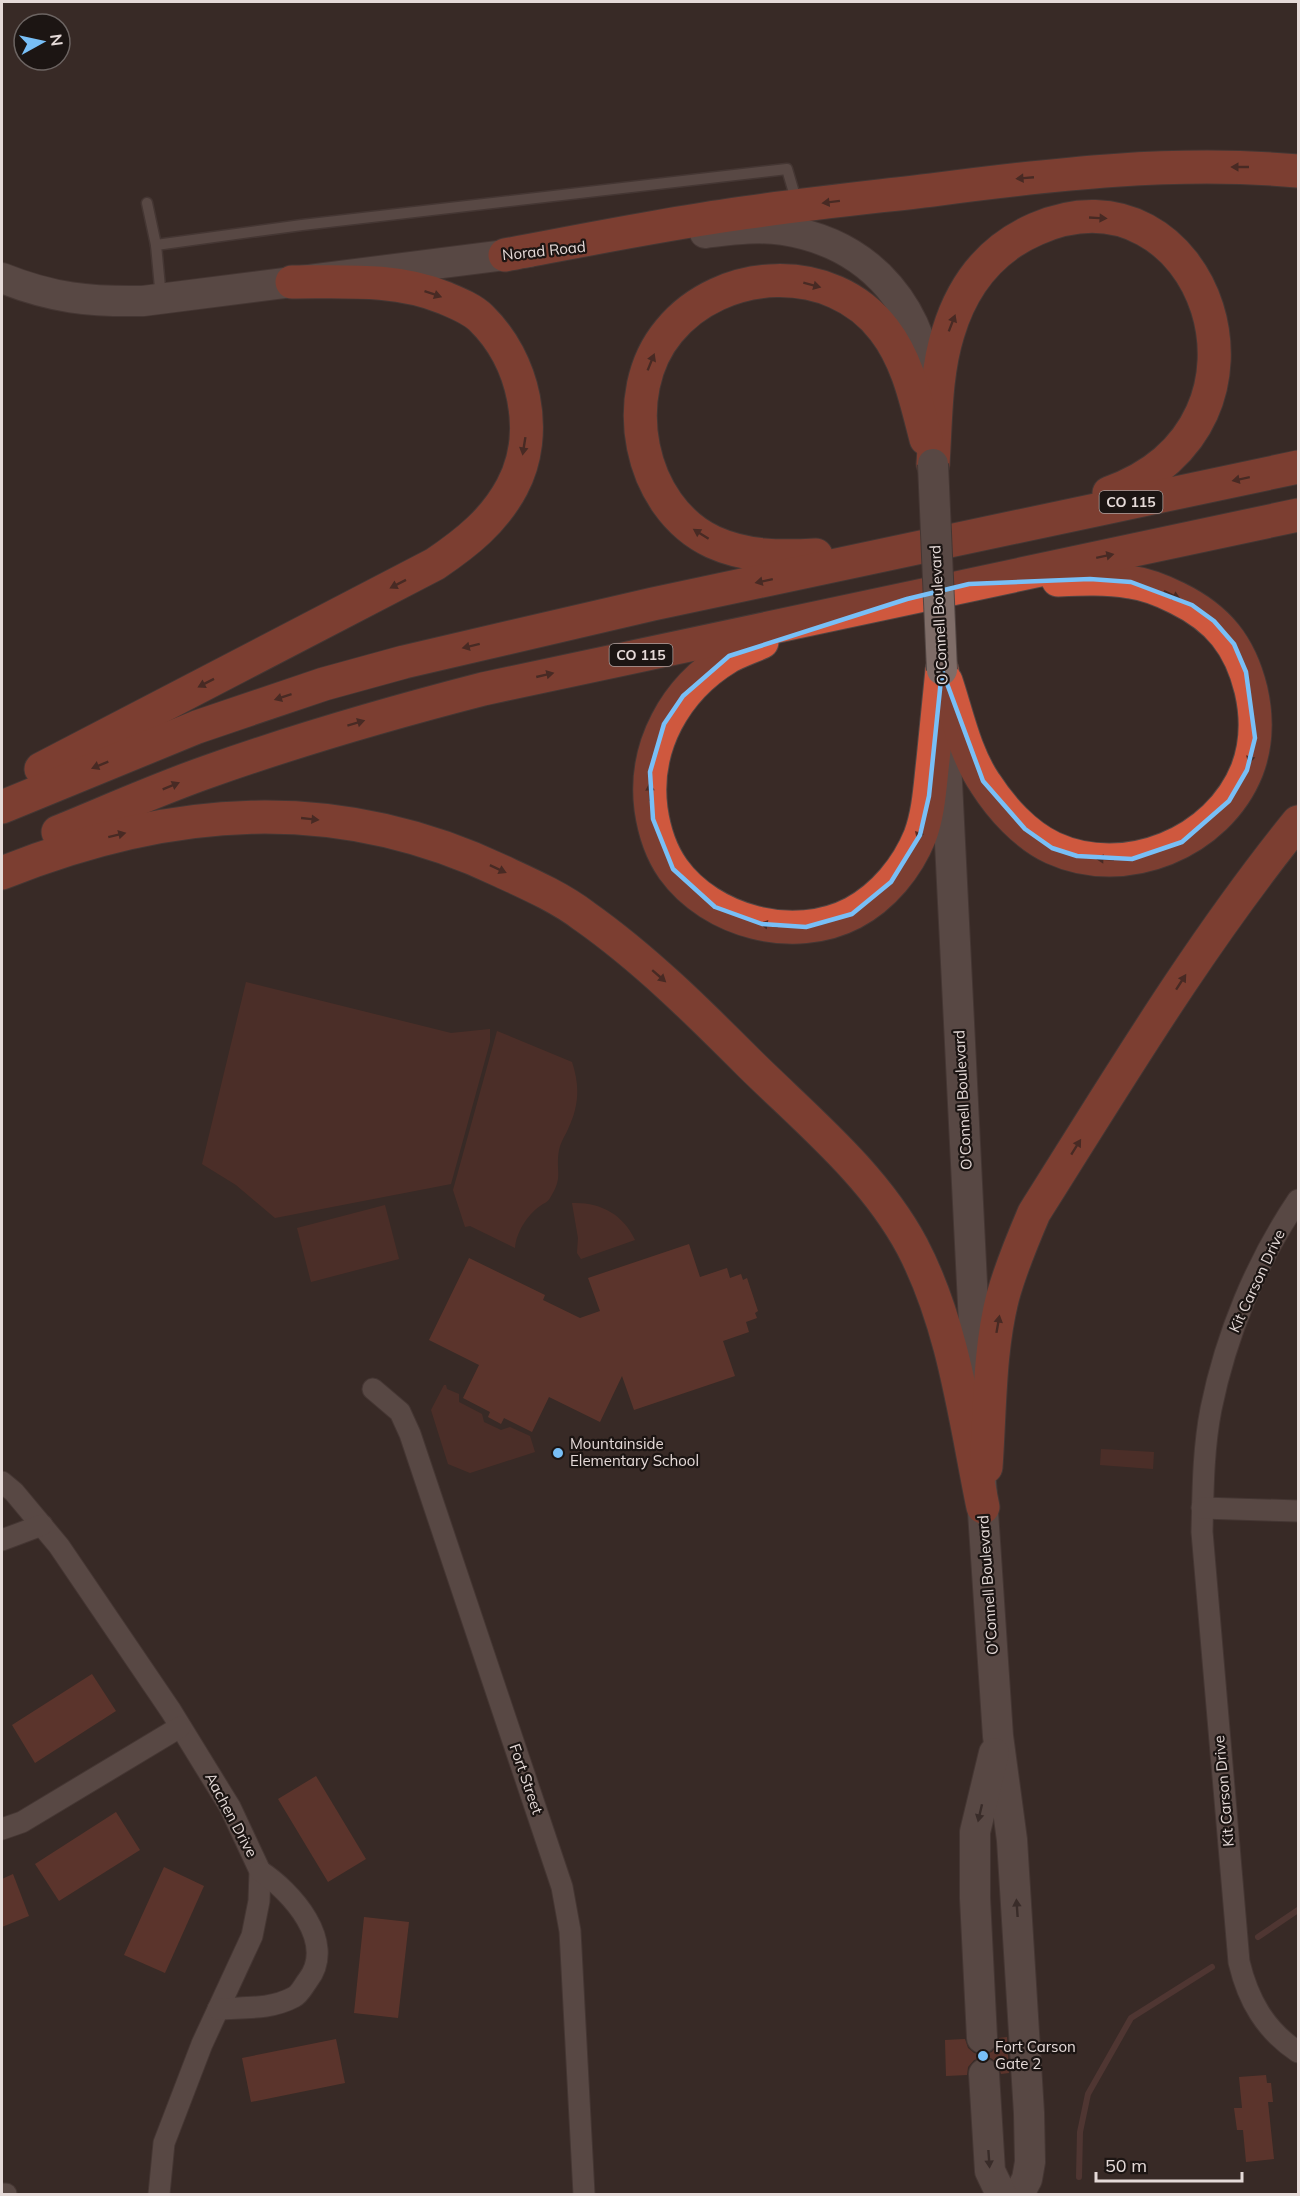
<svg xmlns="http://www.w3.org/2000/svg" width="1300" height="2196" font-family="Mulish,sans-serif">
  <rect width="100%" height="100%" fill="#392a26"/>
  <g fill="#63342a">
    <path d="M246,982L451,1033L490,1029V1042L451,1184L275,1218L236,1185L202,1164Z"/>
    <path d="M497,1031L572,1062C580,1086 579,1106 568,1129C565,1136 561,1141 559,1150C555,1172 564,1176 550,1198C548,1202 544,1203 540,1206C527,1215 516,1233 515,1248L470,1226L465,1227L453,1190Z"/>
    <path d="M572,1203C600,1202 623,1214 635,1240L581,1259L577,1253L578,1238Z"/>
    <path d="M385,1205L399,1259L311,1282L297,1228Z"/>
    <path d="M444,1385H446L447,1389L459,1394V1402L482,1414L484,1422L501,1430L510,1427L530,1436L535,1452L470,1473L448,1464L431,1410Z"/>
    <path d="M1101,1449L1154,1452L1153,1469L1100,1465Z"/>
  </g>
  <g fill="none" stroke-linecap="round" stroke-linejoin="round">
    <g stroke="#6a4541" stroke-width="6">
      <path d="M1258,1937L1298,1910"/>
      <path d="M1079,2177L1080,2132L1088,2094L1131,2018L1212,1967"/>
    </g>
  </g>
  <g fill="#854233">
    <path d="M689,1244L700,1277L727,1268L730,1278L741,1274L743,1280L747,1278L758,1311L755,1313L757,1318L746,1322L749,1332L723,1341L735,1376L634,1410L622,1376L600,1422L549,1397L532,1432L504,1418L501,1424L488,1417L490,1412L463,1398L479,1365L429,1340L469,1258L545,1295L543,1300L580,1318L600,1311L588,1278Z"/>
    <path d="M92,1674L116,1711L35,1763L12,1725Z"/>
    <path d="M316,1776L366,1859L328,1882L278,1799Z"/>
    <path d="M116,1812L140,1850L59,1901L35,1864Z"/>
    <path d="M164,1867L204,1886L165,1973L124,1955Z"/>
    <path d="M13,1874L29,1916L2,1927V1879Z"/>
    <path d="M364,1917L409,1922L398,2018L354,2013Z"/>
    <path d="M1007,2037L1009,2073L1001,2074L998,2064L991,2058L984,2057L974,2060L968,2067L967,2075L946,2076L945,2040L965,2039L968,2048L974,2053L982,2055L992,2052L998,2045L999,2038Z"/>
    <path d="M336,2039L345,2083L251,2102L242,2058Z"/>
    <path d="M1266,2075L1267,2083H1271L1273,2102H1268L1274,2159L1246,2162L1243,2130H1237L1234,2108H1242L1239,2077Z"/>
  </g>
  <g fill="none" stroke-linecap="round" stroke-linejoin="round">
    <g stroke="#534643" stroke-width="13">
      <g id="lane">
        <path d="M147,203L156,245"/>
        <path d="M161,298L156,245L302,225L787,169L797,203"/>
      </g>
    </g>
    <g stroke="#534643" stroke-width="23">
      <g id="street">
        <path d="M1298,1200C1256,1262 1226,1335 1211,1409C1203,1450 1203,1492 1202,1532L1239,1962C1248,2000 1265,2030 1298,2052"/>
        <path d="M373,1389L400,1412L410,1434L562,1887L570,1931L584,2194"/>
        <path d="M2,1482L14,1492L59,1546L171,1711L230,1807L260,1871L259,1901L252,1936L202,2044L164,2143L159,2194"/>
        <path d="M1202,1508L1298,1511"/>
        <path d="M2,1540L42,1525"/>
        <path d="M2,1829L22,1822L180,1727"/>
        <path d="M218,2009C244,2007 270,2010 294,1997C300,1994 304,1985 308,1980C337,1942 291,1891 260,1871"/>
        <path d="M2,2194H6"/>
      </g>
    </g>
    <g stroke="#534643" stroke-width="32">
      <g id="secondary">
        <path d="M705,233C731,230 757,226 783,230C873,244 927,311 930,400"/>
        <path d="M2,278C52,298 89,302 143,301L529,252"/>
        <path d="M945,742L978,1404"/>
        <path d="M981,1482L998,1736L1012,1840L1029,2113L1030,2162L1027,2179L1019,2194"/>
        <path d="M982,2038L975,1898V1832L994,1753"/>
        <path d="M984,2074L990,2171L1001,2194"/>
      </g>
    </g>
    <g stroke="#534643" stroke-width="35">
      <g id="highway">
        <path d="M505,255C580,241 654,226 729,215C796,205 864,198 932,190C1054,174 1176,160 1298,171"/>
        <path d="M933,464C936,421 935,375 948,333C962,286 990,249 1036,229C1204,156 1300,425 1109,493"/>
        <path d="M816,555C780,557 746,557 713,542C638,507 617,393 669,331C721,267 832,261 884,330C908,361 916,401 926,439"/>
        <path d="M762,642C751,647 739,651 728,657C675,689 643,747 651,809C654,830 661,852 673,869C711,922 794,944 853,913C883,897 907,868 920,836C929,812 930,785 933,760C936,730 939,700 942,670"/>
        <path d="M946,681C957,714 965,754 985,783C1001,808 1025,835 1053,848C1125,881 1218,843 1247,770C1257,744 1257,716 1251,690C1240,645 1218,618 1177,598C1163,591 1146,584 1130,582C1106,578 1082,579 1058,580"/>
        <path d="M41,769L435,564C466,543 494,521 512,487C541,433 524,360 481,318C472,309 457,303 445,298C397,278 343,282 292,282"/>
        <path d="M2,807L197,727L324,684L404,662L653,604L1298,467"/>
        <path d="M58,832C107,812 156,790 207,772C297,740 390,713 483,689L1298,515"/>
        <path d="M2,873C169,806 334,792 501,871C529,884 559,897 584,916C645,959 698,1012 751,1065C808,1121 874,1175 912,1246C954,1326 965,1420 983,1507"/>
        <path d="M986,1467C990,1411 989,1349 1003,1296C1011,1267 1022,1241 1034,1213C1118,1080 1199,944 1298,822"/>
      </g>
    </g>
    <use href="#lane" stroke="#7f6d68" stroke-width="10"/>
    <use href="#street" stroke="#7f6d68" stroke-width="21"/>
    <use href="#secondary" stroke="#7f6d68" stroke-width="30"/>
    <use href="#highway" stroke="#cf583e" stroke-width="33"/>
    <g stroke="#534643" stroke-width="32" stroke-linecap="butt">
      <path id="secondary-bridge" d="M933,464L942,670"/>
    </g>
    <use href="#secondary-bridge" stroke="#7f6d68" stroke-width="30"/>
  </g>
  <defs><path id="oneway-solid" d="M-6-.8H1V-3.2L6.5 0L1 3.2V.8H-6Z" transform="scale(1.5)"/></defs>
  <g fill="#5b2c22">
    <use href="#oneway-solid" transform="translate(1240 167) rotate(-180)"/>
    <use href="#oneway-solid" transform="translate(1025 178) rotate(175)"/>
    <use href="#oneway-solid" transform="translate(831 202) rotate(173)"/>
    <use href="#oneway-solid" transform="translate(1098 218) rotate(3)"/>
    <use href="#oneway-solid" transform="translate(812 285) rotate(15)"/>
    <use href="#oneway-solid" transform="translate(433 294) rotate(19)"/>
    <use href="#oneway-solid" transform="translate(952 323) rotate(-69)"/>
    <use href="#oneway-solid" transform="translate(651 362) rotate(-68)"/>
    <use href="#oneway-solid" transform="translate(524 446) rotate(99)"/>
    <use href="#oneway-solid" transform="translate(1241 479) rotate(168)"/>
    <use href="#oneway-solid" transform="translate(701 534) rotate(-148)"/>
    <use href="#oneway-solid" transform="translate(1105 556) rotate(-12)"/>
    <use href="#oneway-solid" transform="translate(764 581) rotate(168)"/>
    <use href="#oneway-solid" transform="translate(398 584) rotate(153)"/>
    <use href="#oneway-solid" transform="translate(1172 595) rotate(26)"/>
    <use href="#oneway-solid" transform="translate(471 646) rotate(166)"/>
    <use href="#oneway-solid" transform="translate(545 675) rotate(-13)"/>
    <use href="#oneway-solid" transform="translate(206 683) rotate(153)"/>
    <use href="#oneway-solid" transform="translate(283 697) rotate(162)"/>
    <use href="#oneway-solid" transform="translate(356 723) rotate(-17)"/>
    <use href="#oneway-solid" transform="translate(1251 755) rotate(104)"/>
    <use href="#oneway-solid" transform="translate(100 765) rotate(158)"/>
    <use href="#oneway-solid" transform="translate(171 786) rotate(-22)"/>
    <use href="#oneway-solid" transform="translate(650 792) rotate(-92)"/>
    <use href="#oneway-solid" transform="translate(310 819) rotate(6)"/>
    <use href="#oneway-solid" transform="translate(920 831) rotate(108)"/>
    <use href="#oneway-solid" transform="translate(117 835) rotate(-14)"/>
    <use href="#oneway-solid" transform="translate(1105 859) rotate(-177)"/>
    <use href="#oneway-solid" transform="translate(498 869) rotate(25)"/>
    <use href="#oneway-solid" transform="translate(769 925) rotate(-170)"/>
    <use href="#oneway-solid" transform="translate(659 976) rotate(41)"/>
    <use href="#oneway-solid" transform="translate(1181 982) rotate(-57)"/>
    <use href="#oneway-solid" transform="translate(1076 1147) rotate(-58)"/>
    <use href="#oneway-solid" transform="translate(998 1324) rotate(-80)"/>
  </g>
  <g fill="#3a2f2d">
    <use href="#oneway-solid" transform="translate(980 1813) rotate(103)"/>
    <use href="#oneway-solid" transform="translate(1017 1908) rotate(-94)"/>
    <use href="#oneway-solid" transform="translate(989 2159) rotate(86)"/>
  </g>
  <path d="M0 0H1300V2196H0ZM1090,579L1131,582L1192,605L1214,621L1234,644L1246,672L1255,738L1247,770L1229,801L1182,842L1132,859L1077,856L1052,848L1025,829L983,781L942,670L929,796L920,835L891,882L852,914L806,927L762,924L715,907L673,869L653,819L650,772L664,724L683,696L729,656L907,599L969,584Z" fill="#392a26" fill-opacity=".55" fill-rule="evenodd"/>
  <path fill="none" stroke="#78bff7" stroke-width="4.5" stroke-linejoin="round" d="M1090,579L1131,582L1192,605L1214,621L1234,644L1246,672L1255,738L1247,770L1229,801L1182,842L1132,859L1077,856L1052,848L1025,829L983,781L942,670L929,796L920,835L891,882L852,914L806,927L762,924L715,907L673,869L653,819L650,772L664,724L683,696L729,656L907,599L969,584Z"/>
  <g fill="#78bff7" stroke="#1c1513" stroke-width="2">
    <circle cx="558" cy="1453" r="6"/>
    <circle cx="983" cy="2056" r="6"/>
  </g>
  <g text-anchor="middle" stroke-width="4.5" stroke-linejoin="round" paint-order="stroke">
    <g fill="#1c1513" stroke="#a99f9d" stroke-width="1.5">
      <rect x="1099.5" y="491" width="63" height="22" rx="4.5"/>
      <rect x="609.5" y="644" width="63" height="22" rx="4.5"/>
    </g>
    <g font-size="14" font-weight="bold" fill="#e5dad8">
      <text x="1131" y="507">CO 115</text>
      <text x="641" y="660">CO 115</text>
    </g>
    <g font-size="15" fill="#e5dad8" stroke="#1c1513">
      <text transform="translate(544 251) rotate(-6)" y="5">Norad Road</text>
      <text transform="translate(939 615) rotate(-93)" y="5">O'Connell Boulevard</text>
      <text transform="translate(963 1100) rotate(-93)" y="5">O'Connell Boulevard</text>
      <text transform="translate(1257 1281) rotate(-65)" y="5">Kit Carson Drive</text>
      <text transform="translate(988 1585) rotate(-94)" y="5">O'Connell Boulevard</text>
      <text transform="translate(526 1779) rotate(71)" y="5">Fort Street</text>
      <text transform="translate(1224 1791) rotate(-95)" y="5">Kit Carson Drive</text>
      <text transform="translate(231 1815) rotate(62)" y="5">Aachen Drive</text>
    </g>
    <g font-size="15" fill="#e5dad8" stroke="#1c1513" text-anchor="start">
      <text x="570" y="1449">Mountainside<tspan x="570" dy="17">Elementary School</tspan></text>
      <text x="995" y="2052">Fort Carson<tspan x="995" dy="17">Gate 2</tspan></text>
    </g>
  </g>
  <rect width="1300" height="2196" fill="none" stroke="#e5dad8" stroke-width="6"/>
  <g transform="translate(42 42) rotate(82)"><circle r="28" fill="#1c1513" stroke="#6c6462" stroke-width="1.5"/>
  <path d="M0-4.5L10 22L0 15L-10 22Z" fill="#78bff7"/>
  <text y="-9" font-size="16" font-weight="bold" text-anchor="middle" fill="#e5dad8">N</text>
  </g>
  <path d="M1096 2172v9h146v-9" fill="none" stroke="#e5dad8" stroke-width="3"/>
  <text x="1105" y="2172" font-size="18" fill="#e5dad8" stroke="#1c1513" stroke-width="4.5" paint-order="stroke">50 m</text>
</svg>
